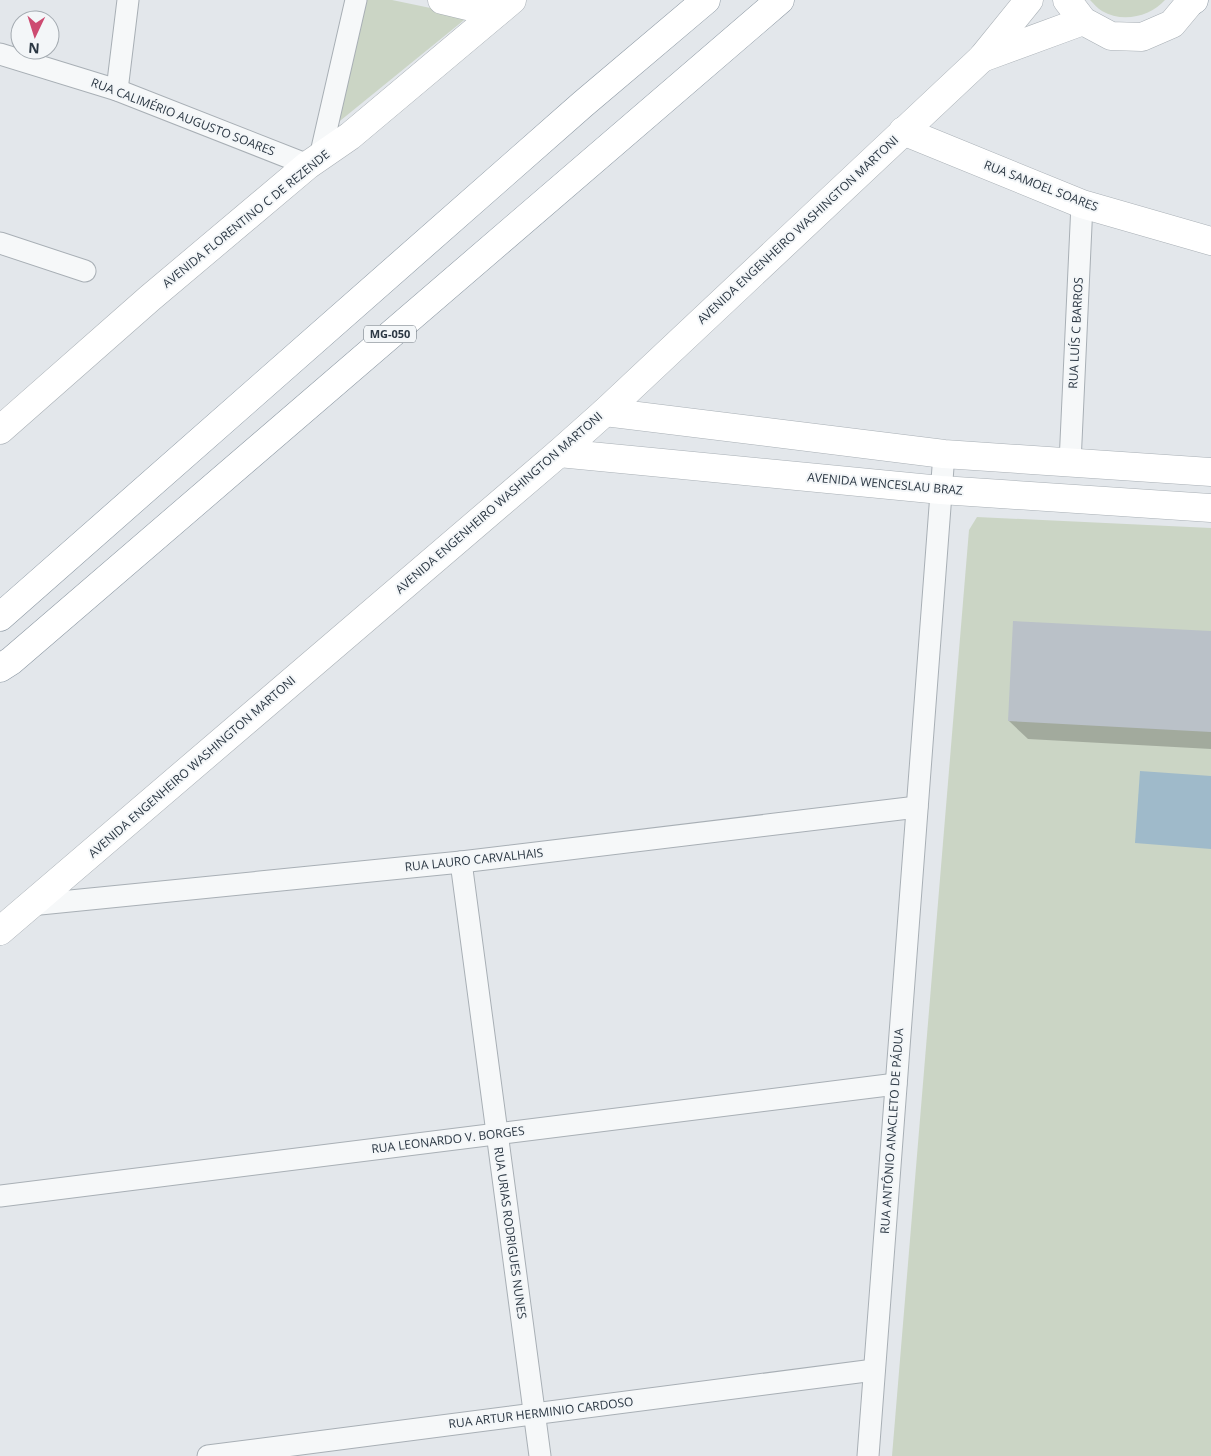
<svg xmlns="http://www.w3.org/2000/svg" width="1211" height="1456" font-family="'Open Sans',sans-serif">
  <rect width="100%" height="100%" fill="#e3e7eb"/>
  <g fill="#cbd5c5">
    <path d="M366,0H392L469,16L330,129Z"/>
    <path d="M1090,0H1165C1150,17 1122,23 1102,11C1097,8 1093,3 1090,0Z"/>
    <path d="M977,517L1211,528V1456H892L969,530Z"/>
  </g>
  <path fill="#9fbaca" d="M1140,771L1211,776V849L1135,843Z"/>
  <path fill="#0003" d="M1211,633V749L1028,739L1009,721Z"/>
  <path fill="#bac1c8" d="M1013,621L1211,631V732L1008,721Z"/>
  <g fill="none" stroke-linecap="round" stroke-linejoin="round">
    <g stroke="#a8afb5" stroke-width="23">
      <g id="street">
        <path d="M0,54L117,90L308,165"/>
        <path d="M117,90L128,0"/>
        <path d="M320,157L356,0"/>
        <path d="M0,243L85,271"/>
        <path d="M1070,463L1082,204"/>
        <path d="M461,862L540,1456"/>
        <path d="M30,905L461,862L917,807"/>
        <path d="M0,1196L896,1084"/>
        <path d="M208,1456L874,1370"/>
        <path d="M868,1456L944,454"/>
      </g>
    </g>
    <g stroke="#a8afb5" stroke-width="29">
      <g id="secondary">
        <path d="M442,0L496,13"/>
        <path d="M1067,0L1083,21L1111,36L1142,37L1172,24L1192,0"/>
        <path d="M982,58L1083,21"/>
        <path d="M903,131L1082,204L1211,241"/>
        <path d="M605,412L944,454L1211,472"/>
        <path d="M0,430L150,298L308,165L350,136L512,0"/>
        <path d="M559,453L941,490L1211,508"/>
        <path d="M0,931L559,453L605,412L982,58L1029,0"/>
      </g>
    </g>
    <g stroke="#8b97a2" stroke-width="29">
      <g id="highway">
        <path d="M1192,1L1194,0"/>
        <path d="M0,617L583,104L706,0"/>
        <path d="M0,668L11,661L780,0"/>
      </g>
    </g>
    <use href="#street" stroke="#f6f8f9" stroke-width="21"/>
    <use href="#secondary" stroke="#fff" stroke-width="28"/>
    <use href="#highway" stroke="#fff" stroke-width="28"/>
  </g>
  <g text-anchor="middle" stroke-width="4" stroke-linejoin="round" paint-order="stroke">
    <rect fill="#f3f6f8" stroke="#677079" stroke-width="1" x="364" y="325.5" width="52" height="17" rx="4"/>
    <g font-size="11" font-weight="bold" fill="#2b3743">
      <text x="390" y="338">MG-050</text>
    </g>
    <g font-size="12" fill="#2b3743" stroke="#f3f6f8">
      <text transform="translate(183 117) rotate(21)" y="4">RUA CALIMÉRIO AUGUSTO SOARES</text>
      <text transform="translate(1041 186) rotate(21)" y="4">RUA SAMOEL SOARES</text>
      <text transform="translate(246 219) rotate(-39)" y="4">AVENIDA FLORENTINO C DE REZENDE</text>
      <text transform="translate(798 230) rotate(-43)" y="4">AVENIDA ENGENHEIRO WASHINGTON MARTONI</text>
      <text transform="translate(1076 333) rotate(-87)" y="4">RUA LUÍS C BARROS</text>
      <text transform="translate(885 484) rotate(5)" y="4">AVENIDA WENCESLAU BRAZ</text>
      <text transform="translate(499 503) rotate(-41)" y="4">AVENIDA ENGENHEIRO WASHINGTON MARTONI</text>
      <text transform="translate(192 767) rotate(-41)" y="4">AVENIDA ENGENHEIRO WASHINGTON MARTONI</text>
      <text transform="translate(474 860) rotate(-6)" y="4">RUA LAURO CARVALHAIS</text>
      <text transform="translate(892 1131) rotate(-86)" y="4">RUA ANTÔNIO ANACLETO DE PÁDUA</text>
      <text transform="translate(448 1140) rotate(-7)" y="4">RUA LEONARDO V. BORGES</text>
      <text transform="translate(510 1233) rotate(82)" y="4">RUA URIAS RODRIGUES NUNES</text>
      <text transform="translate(541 1413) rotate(-7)" y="4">RUA ARTUR HERMINIO CARDOSO</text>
    </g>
  </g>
  <g transform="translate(35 35) rotate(184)"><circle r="24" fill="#f3f6f8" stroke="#a3aab0"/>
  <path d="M0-4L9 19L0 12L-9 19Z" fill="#cd4b71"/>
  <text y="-8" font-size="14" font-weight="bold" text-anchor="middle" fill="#2b3743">N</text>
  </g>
</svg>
